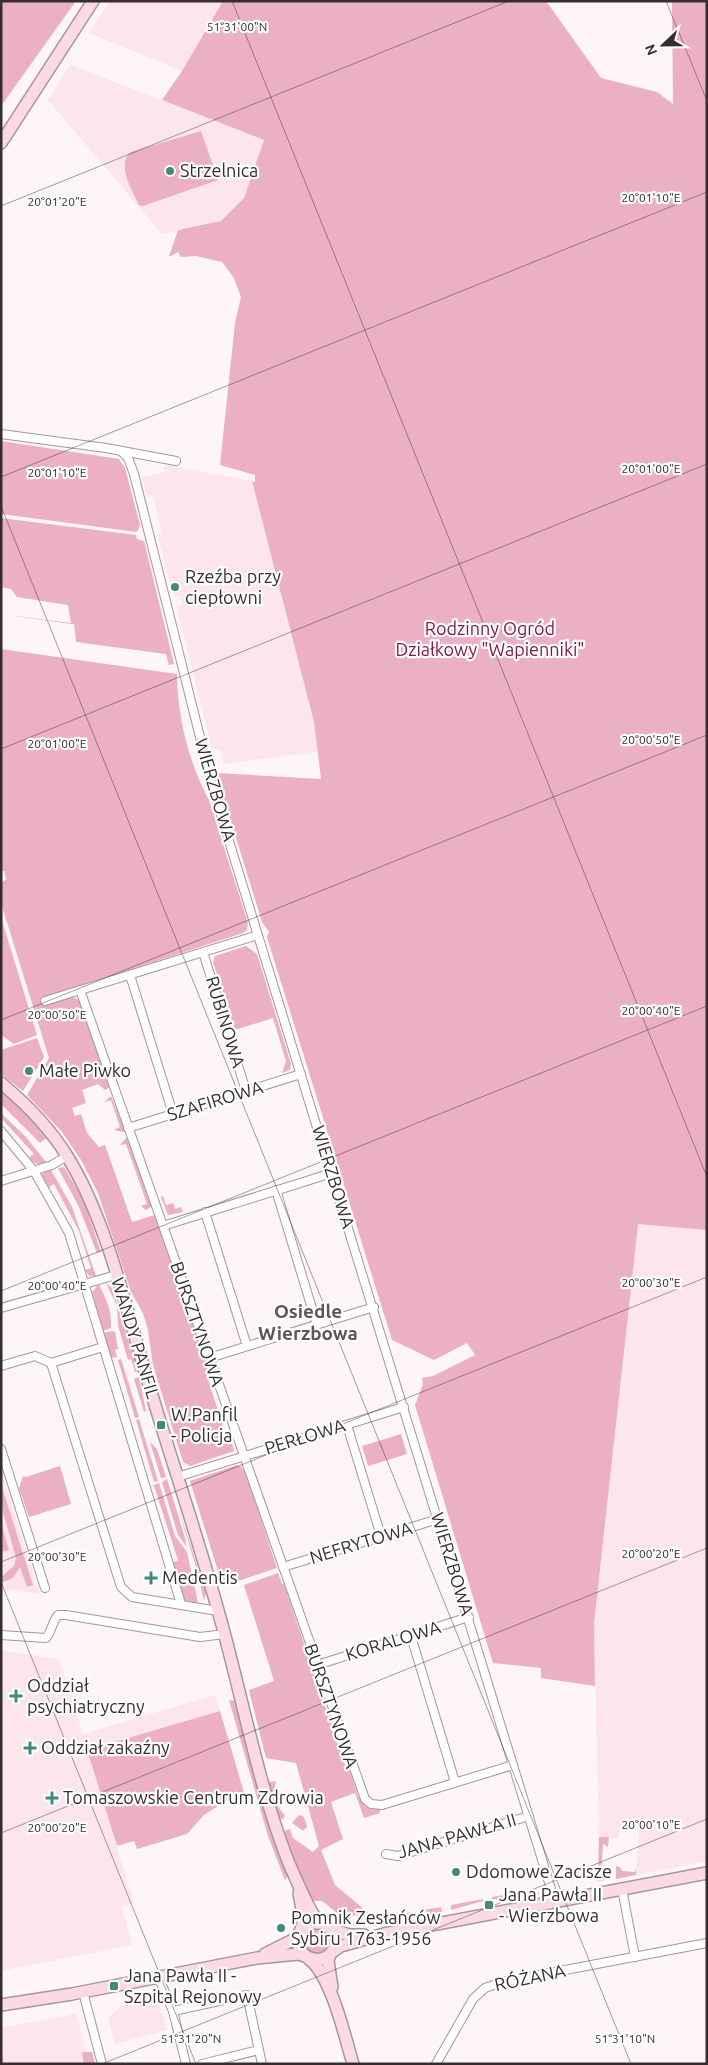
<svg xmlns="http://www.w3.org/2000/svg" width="708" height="2065" font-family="Ubuntu,sans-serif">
  <rect width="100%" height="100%" fill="#fdf5f7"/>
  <g fill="#fde5ec">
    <path d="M110,1H223L182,71L89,33Z"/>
    <path d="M70,65L264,139L244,198L221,221L162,234L48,100Z"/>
    <path d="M164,465L252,481L314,722L318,752L223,764L221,750L212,748L177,609L176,607L182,604L180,596L173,595L158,537L162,532L153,496L147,495L142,477L164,472Z"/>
    <path d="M638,1223L707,1230V1861L636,1875L639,1829L620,1828L619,1838L599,1837L594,1624Z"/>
    <path d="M1,1472L40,1594L1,1589Z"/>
    <path d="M1,1650L59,1659L83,1734L215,1695L220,1711L87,1750L134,1903L122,1907L132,1945L1,1971Z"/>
    <path d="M157,1995L167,2030L115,2044L108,2018L127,2001Z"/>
    <path d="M76,2014L90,2064H1V2028Z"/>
  </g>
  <g fill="#ecb0c3">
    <path d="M1,1H76L1,106Z"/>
    <path d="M223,1H546L601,78L657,92L673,104L672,1H707V1230L638,1224L594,1624L595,1686L541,1678V1668L493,1663L415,1405L423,1384L422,1378L433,1376L475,1355L467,1343L434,1360L392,1340L267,937L269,932L262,922L216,773L321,779L314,722L252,481L255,482V475L220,465L235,323L241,297L234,278L222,262L196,256L181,257L178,252L169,257L178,230L221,221L244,198L264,140L162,100L182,71Z"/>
    <path d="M201,131L218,180L143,206L139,205C132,191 116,163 131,152Z"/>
    <path d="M1,441L119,459L125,468L140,525L137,532L1,514Z"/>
    <path d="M1,518L136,535L137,539L144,541L174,664L169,665L166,654L76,642L74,624H71L1,614L71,623L68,605L17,597L11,589L1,587Z"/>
    <path d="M1,649L177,674C177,715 189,764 209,800L248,923L247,930L243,933L43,998L45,1005L72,997L79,1000L110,1087L105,1090L98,1084L82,1090L86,1103L72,1108L75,1116L81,1114L87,1133L99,1147L105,1145L132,1222L155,1215L213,1374L207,1376L226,1436L230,1435L234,1451L190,1466L183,1462L153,1365L148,1330L143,1313L131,1292L98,1193L81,1160L62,1132L27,1095L49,1058L1,903V883L6,879L4,871H1Z"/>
    <path d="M1,917L37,1035L14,1044L1,1035Z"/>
    <path d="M246,946L257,954L291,1064L290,1070L282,1073L286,1061L273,1018L235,1030L213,962L215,956Z"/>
    <path d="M37,1038L44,1057L23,1091L1,1074V1050Z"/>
    <path d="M1,1091L25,1112L46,1138L40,1143L1,1104Z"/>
    <path d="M111,1096L125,1130L124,1132L114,1130L120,1127L111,1100L104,1102Z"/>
    <path d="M1,1113L26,1137L46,1162C38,1165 35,1165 29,1157L34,1154L1,1118Z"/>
    <path d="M126,1138L128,1139L152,1206L146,1210L141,1206L147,1204L126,1144L120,1145Z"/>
    <path d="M64,1167L84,1201L101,1252L97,1253L78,1205L58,1168Z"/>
    <path d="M51,1170L72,1207L96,1276H89L85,1270L91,1268L79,1231L54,1184L49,1187L42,1176L43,1172Z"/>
    <path d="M163,1196L166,1205L173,1203L175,1209L181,1207L183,1212L168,1215L161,1197Z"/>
    <path d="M106,1283L112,1288L138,1371L135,1372L131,1359L128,1360L118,1325L117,1306Z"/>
    <path d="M99,1284C106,1300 112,1310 111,1328L103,1331L92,1292Z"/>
    <path d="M112,1331L115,1332L118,1349L115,1350L117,1357L111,1358L103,1333Z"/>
    <path d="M121,1359L139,1417L135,1418L118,1360Z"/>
    <path d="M139,1377L146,1411L144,1412L134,1379Z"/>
    <path d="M139,1419L158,1481L154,1482L136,1420Z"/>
    <path d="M401,1434L407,1454L368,1466L362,1446Z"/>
    <path d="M150,1442L157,1449L166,1477L161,1478Z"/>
    <path d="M237,1465L242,1467L248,1479L277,1568L229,1584L228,1582L222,1584L190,1481Z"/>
    <path d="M60,1466L71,1504L29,1517L19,1488L23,1476L26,1477Z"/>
    <path d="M167,1479L186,1541V1546L178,1535L162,1482Z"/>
    <path d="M159,1483L175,1536L187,1552L198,1603L187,1601L182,1598L172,1563L178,1560L154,1486L149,1487Z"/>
    <path d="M1,1484L33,1585L27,1587L20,1567L13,1578L1,1583V1577L14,1566L16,1558L1,1505Z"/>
    <path d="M175,1498L206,1592L204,1601L196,1567Z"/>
    <path d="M1,1523L9,1550L1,1552Z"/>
    <path d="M278,1573L282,1584H284L346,1768H349L358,1796L365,1806L380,1809V1813L364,1818L355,1793L331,1802L343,1839L321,1850L335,1885L371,1915L341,1916L322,1901H312L284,1834L285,1831L290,1829L293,1838L313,1852L319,1846L296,1763L266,1758L249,1690L274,1681L244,1585Z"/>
    <path d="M229,1700L235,1701L288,1876L285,1880L268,1836Z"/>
    <path d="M220,1711L245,1796L226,1801L204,1815L187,1834L137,1849L134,1841L117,1846L87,1750Z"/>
    <path d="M276,1781C273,1795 275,1805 285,1815L283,1820L278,1817L268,1782Z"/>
    <path d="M299,1815L304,1817L307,1827L303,1831L292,1823Z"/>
    <path d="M599,1837H609L608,1847L603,1844L601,1873L605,1877V1880L598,1881Z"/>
    <path d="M616,1866L620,1867L622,1871L635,1872L636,1867V1875L616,1879Z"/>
    <path d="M524,1891L541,1893L516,1899H492V1897Z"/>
    <path d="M483,1899V1901L451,1910V1905Z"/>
    <path d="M441,1907L442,1912L419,1916L418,1911Z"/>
    <path d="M411,1912L412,1917L384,1922L383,1918Z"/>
    <path d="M377,1918L378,1923L354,1926L351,1924Z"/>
    <circle cx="316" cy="1941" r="13"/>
    <path d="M82,2052H92L95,2064H84Z"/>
  </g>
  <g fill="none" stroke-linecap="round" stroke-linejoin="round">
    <g stroke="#a8959b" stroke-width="10">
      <g id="street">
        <path d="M1,434L106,448L176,461"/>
        <path d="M121,451L128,458L134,474L213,789L555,1902"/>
        <path d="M203,952L246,1091"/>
        <path d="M130,975L173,1114"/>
        <path d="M80,990L365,1799L371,1804L382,1805L513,1765"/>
        <path d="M45,1001L258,935"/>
        <path d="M128,1128L301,1074"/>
        <path d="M1,1131L34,1171L69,1233L181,1604"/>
        <path d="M1,1181L52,1165L67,1156"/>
        <path d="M276,1190L317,1325"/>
        <path d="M205,1212L247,1346"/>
        <path d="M163,1226L332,1173"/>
        <path d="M1,1308L116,1275"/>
        <path d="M209,1358L374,1307"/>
        <path d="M51,1363L121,1587L132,1597L218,1611"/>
        <path d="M51,1363L103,1347"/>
        <path d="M1,1366L35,1356L51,1363"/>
        <path d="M347,1425L381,1536"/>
        <path d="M1,1449L45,1588"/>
        <path d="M177,1477L404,1407"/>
        <path d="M283,1567L438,1519"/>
        <path d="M1,1635L46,1638C52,1631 52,1622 58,1615H66L200,1637L225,1634"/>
        <path d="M411,1636L455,1782"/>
        <path d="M317,1665L469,1617"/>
        <path d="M386,1854L398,1856L529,1816"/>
        <path d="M622,1889L635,1957"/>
        <path d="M158,1976L173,2011L186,2064"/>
        <path d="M83,1992L102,2064"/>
        <path d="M173,2011L247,1995L262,2064"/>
        <path d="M202,2064L259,2050"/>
        <path d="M436,2064L473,1999L485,1988L502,1982L707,1943"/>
      </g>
    </g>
    <g stroke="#a8959b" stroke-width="14">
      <g id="secondary">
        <path d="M1,143L93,1"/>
        <path d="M1,1083C26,1104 50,1128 67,1156C107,1220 127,1312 149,1385C174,1469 203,1552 225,1636C245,1711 260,1789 288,1861C293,1872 309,1911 316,1918C324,1926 334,1926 335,1939C337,1962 308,1966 299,1948V1933L309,1923H324"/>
        <path d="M299,1893L304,1921L301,1929"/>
        <path d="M332,1929L349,1935H364"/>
        <path d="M332,1952L341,1946L384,1934L707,1873"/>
        <path d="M265,1954L297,1938"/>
        <path d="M330,1954L328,1961L332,1987"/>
        <path d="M309,1959C331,1975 345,2037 353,2064"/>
        <path d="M1,2005L72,1994L257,1958L298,1954L305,1956"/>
      </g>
    </g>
    <use href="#street" stroke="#fff" stroke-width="8"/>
    <use href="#secondary" stroke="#fbdae6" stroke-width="11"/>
  </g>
  <path fill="none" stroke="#352d2f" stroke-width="1" stroke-opacity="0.45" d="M232,1L707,1177M666,1L707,101M1,206L509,1M1,477L707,192M1,506L631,2064M1,749L707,464M1,1020L707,735M1,1291L707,1006M1,1562L707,1277M1,1582L196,2064M1,1833L707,1548M102,2064L707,1819"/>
  <g fill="#44897e" stroke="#fff" stroke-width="2">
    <circle cx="170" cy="171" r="5"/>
    <circle cx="175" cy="587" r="5"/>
    <circle cx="29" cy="1071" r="5"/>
    <rect x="156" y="1420" width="10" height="10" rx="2.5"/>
    <path d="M148.5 1570.5h5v5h5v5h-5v5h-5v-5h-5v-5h5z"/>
    <path d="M13.5 1688.5h5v5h5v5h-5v5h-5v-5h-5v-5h5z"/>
    <path d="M27.5 1740.5h5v5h5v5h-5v5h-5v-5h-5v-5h5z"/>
    <path d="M49.5 1790.5h5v5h5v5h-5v5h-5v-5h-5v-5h5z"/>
    <circle cx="456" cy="1872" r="5"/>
    <rect x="484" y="1900" width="10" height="10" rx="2.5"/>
    <circle cx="281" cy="1928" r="5"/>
    <rect x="109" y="1981" width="10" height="10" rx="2.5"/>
  </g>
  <g text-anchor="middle" stroke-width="4.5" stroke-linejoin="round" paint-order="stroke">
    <g font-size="18" fill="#352d2f" stroke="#fff" text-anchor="start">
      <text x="180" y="177">Strzelnica</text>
      <text x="185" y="583">Rzeźba przy<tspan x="185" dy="21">ciepłowni</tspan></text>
      <text x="39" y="1077">Małe Piwko</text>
      <text x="171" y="1421">W.Panfil<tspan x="171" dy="21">- Policja</tspan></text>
      <text x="162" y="1584">Medentis</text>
      <text x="27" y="1692">Oddział<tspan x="27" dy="21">psychiatryczny</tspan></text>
      <text x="41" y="1754">Oddział zakaźny</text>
      <text x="63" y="1804">Tomaszowskie Centrum Zdrowia</text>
      <text x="466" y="1878">Ddomowe Zacisze</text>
      <text x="499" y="1901">Jana Pawła II<tspan x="499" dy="21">- Wierzbowa</tspan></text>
      <text x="291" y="1924">Pomnik Zesłańców<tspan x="291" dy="21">Sybiru 1763-1956</tspan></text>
      <text x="124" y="1982">Jana Pawła II -<tspan x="124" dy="21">Szpital Rejonowy</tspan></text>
    </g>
    <g font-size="18" fill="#791945" stroke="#fff">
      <text x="490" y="635">Rodzinny Ogród<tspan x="490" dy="21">Działkowy "Wapienniki"</tspan></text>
    </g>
    <g font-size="18" fill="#352d2f" stroke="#fff">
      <text transform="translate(215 790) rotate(74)" y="6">WIERZBOWA</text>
      <text transform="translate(225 1022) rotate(73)" y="6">RUBINOWA</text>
      <text transform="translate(215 1101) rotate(-17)" y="6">SZAFIROWA</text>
      <text transform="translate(333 1177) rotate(73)" y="6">WIERZBOWA</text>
      <text transform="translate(197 1324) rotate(71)" y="6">BURSZTYNOWA</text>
      <text transform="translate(135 1338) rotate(73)" y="6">WANDY PANFIL</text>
      <text transform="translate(305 1437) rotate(-17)" y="6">PERŁOWA</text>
      <text transform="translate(361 1543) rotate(-17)" y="6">NEFRYTOWA</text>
      <text transform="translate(452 1564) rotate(73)" y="6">WIERZBOWA</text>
      <text transform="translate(393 1641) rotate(-17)" y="6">KORALOWA</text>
      <text transform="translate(331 1706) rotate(71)" y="6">BURSZTYNOWA</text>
      <text transform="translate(457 1836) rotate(-16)" y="6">JANA PAWŁA II</text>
      <text transform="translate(530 1978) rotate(-12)" y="6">RÓŻANA</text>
    </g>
    <g font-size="19" font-weight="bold" fill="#635257" stroke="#fff">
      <text x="308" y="1318">Osiedle<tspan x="308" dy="22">Wierzbowa</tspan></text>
    </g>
  </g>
  <g font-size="12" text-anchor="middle" fill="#352d2f" stroke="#fff" stroke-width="4.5" stroke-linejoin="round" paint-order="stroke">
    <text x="237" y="31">51°31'00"N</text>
    <text x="651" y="202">20°01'10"E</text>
    <text x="57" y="206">20°01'20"E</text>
    <text x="651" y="473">20°01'00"E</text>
    <text x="57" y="477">20°01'10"E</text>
    <text x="651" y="744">20°00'50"E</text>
    <text x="57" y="748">20°01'00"E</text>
    <text x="651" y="1015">20°00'40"E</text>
    <text x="57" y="1019">20°00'50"E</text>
    <text x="651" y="1287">20°00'30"E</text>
    <text x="57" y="1290">20°00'40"E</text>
    <text x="651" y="1558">20°00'20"E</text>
    <text x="57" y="1561">20°00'30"E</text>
    <text x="651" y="1829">20°00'10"E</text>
    <text x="57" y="1832">20°00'20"E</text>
    <text x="191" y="2043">51°31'20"N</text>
    <text x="625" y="2043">51°31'10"N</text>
  </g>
  <rect width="708" height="2065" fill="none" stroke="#352d2f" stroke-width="5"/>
  <g transform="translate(663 45) rotate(248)" stroke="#ffffff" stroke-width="4" paint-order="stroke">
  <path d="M0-4L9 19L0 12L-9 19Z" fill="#352d2f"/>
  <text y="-8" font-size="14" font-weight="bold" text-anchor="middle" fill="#352d2f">N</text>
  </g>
</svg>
